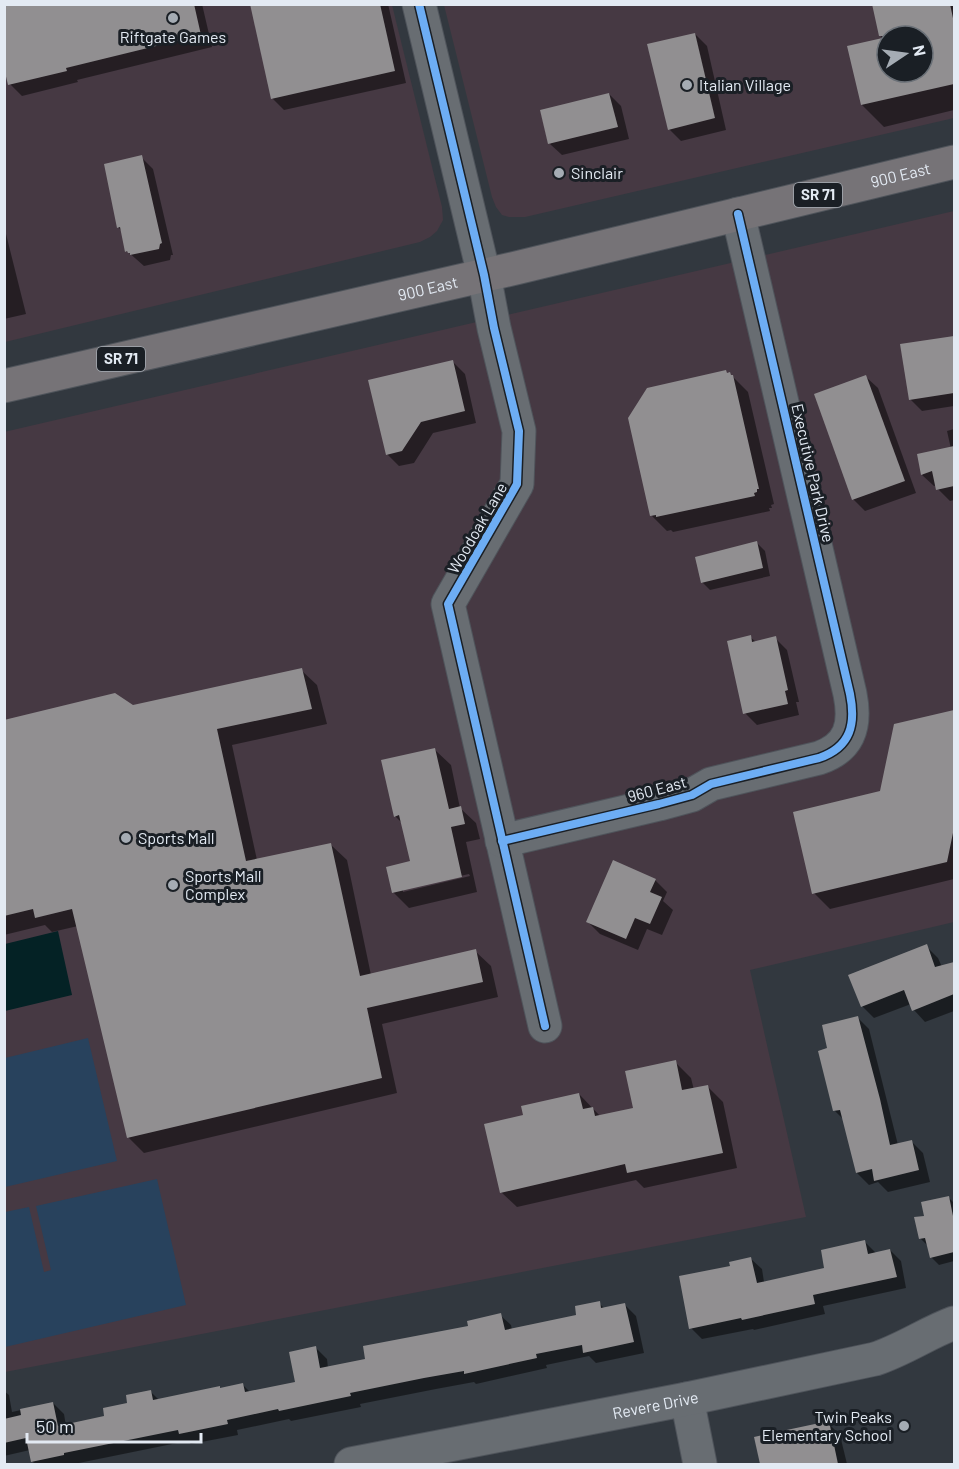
<svg xmlns="http://www.w3.org/2000/svg" width="959" height="1469" font-family="Barlow,sans-serif">
  <rect width="100%" height="100%" fill="#32383f"/>
  <g fill="#463943" fill-rule="evenodd">
    <path d="M4,5H392L442,207L443,220L437,231L430,237L420,242L5,342Z"/>
    <path d="M444,5H954V118L525,217H509L502,215L496,207L492,197ZM887,36H923V72H887Z"/>
    <path d="M954,211V922L750,970L806,1217L5,1372L4,432Z"/>
  </g>
  <g fill="#28425d">
    <path d="M88,1038L117,1161L5,1187V1058Z"/>
    <path d="M157,1179L186,1305L5,1347V1212L29,1207L44,1272L51,1270L36,1206Z"/>
  </g>
  <path fill="#042225" d="M58,931L72,995L5,1011V944Z"/>
  <g fill="#0007" fill-rule="evenodd">
    <path d="M4,4H202L212,47L77,80L78,82L22,96L10,84Z"/>
    <path d="M251,4H388L406,83L284,110L272,98Z"/>
    <path d="M873,4H954V110L884,127L862,105L882,40ZM887,36H923V72H887Z"/>
    <path d="M695,34L707,46L726,130L681,141L669,129Z"/>
    <path d="M609,94L621,106L629,139L562,155L550,144Z"/>
    <path d="M141,157L153,169L173,255H171L170,260L144,266L127,251L122,231L118,227Z"/>
    <path d="M4,226L26,314L4,319Z"/>
    <path d="M954,337V406L922,411L910,399L902,345Z"/>
    <path d="M453,362L465,374L476,423L433,433L414,463L399,466L387,454Z"/>
    <path d="M728,374H729L732,376L748,392L774,504L771,505L772,508H769L770,511L673,532L671,530L667,531L652,516Z"/>
    <path d="M866,377L878,388L916,493L865,511L853,499Z"/>
    <path d="M954,429V500L950,501L938,489L937,485L934,486L922,475L951,449L947,431Z"/>
    <path d="M757,543L765,551L770,576L710,590L702,582Z"/>
    <path d="M750,637L756,642L775,638L787,650L799,702H796L799,715L757,725L745,713Z"/>
    <path d="M301,670L317,685L327,724L232,745L257,860L331,845L347,860L371,975L475,951L491,966L498,997L382,1024L397,1093L144,1153L129,1138L78,926L52,932L45,925L4,935V723L132,706Z"/>
    <path d="M954,711V879L830,909L814,893L881,792L896,725Z"/>
    <path d="M435,750L451,765L460,808L476,823L480,839L466,842L477,892L409,908L393,892L412,863L402,823L395,816ZM469,874L470,876L403,892V889Z"/>
    <path d="M655,880L667,892L663,901L673,910L662,935L647,929L638,950L600,934L588,922Z"/>
    <path d="M926,946L938,958L942,967L954,964V1011L925,1022L914,1010L911,1004L874,1018L862,1006Z"/>
    <path d="M857,1017L869,1029L898,1145L911,1141L923,1153L930,1182L888,1192L878,1182L869,1185L857,1173L844,1120L835,1111Z"/>
    <path d="M675,1062L691,1078L694,1090L708,1087L723,1102L737,1168L644,1188L636,1180L517,1207L501,1192L525,1116L579,1094L601,1117L635,1110Z"/>
    <path d="M948,1197L954,1203V1261L939,1265L931,1257L929,1247L920,1238L925,1217Z"/>
    <path d="M865,1242L876,1253L890,1250L901,1261L906,1288L823,1306L825,1314L754,1330L753,1329L702,1339L691,1328L732,1267L751,1259L762,1269L764,1282L826,1269Z"/>
    <path d="M599,1303L605,1309L625,1305L636,1316L644,1353L596,1363L589,1356L546,1365L547,1368L476,1384L474,1382L436,1389L360,1404L361,1407L291,1421L289,1419L237,1430L238,1435L191,1444L187,1441L74,1464H35L32,1461L30,1450L4,1456V1391L9,1395L12,1412L53,1403L64,1414L66,1426L106,1417L150,1391L159,1400L219,1387L221,1389L243,1385L250,1392L297,1383L316,1348L327,1359L328,1368L367,1360L470,1327L500,1315L511,1325L512,1330L578,1316Z"/>
    <path d="M828,1423L840,1435L847,1464H762L756,1438Z"/>
  </g>
  <g fill="#918f91">
    <path d="M4,4H194L201,35L66,68L67,71L8,85L4,68Z"/>
    <path d="M250,4H380L395,71L271,99Z"/>
    <path d="M872,4H950L954,23V84L861,105L847,46L887,37V72H923V36H879Z"/>
    <path d="M695,33L715,118L668,130L647,44Z"/>
    <path d="M609,93L618,127L548,144L540,110Z"/>
    <path d="M142,155L162,243L160,244L159,249L130,255V253H128L127,251L125,252L120,227L117,228L104,164Z"/>
    <path d="M954,336V393L909,400L900,344Z"/>
    <path d="M453,360L465,411L421,422L402,451L386,455L368,380Z"/>
    <path d="M726,370L727,373L730,372L731,375H733L759,489H757V492L754,493L755,496L656,517V515L650,516L628,418L647,388Z"/>
    <path d="M866,375L905,481L852,500L814,394Z"/>
    <path d="M954,446V486L936,490L932,471L921,475L917,454Z"/>
    <path d="M757,541L763,568L701,583L695,557Z"/>
    <path d="M751,635L752,642L776,636L788,690L785,691L788,704L743,714L727,641Z"/>
    <path d="M302,668L312,709L217,729L246,861L331,843L360,976L476,949L483,982L367,1008L382,1078L127,1138L72,909L35,918L33,909L4,916V720L115,693L133,705Z"/>
    <path d="M954,710V828L947,862L812,894L793,812L880,791L894,724Z"/>
    <path d="M435,748L449,809L461,806L465,824L451,827L462,877L392,893L386,867L410,861L399,815L394,817L381,760Z"/>
    <path d="M613,860L656,879L650,892L662,897L650,924L635,918L626,939L586,922Z"/>
    <path d="M927,944L935,967L954,962V994L912,1011L904,990L861,1007L848,975Z"/>
    <path d="M858,1016L880,1099L890,1145L912,1140L919,1170L874,1181L872,1169L856,1173L840,1110L833,1111L818,1051L827,1048L822,1025Z"/>
    <path d="M676,1060L682,1090L708,1085L723,1153L627,1173L625,1164L500,1193L484,1124L523,1115L521,1106L579,1093L583,1109L593,1107L595,1116L633,1108L625,1071Z"/>
    <path d="M949,1196L954,1221V1252L930,1258L925,1238L919,1239L914,1217L924,1216L921,1202Z"/>
    <path d="M865,1240L868,1254L890,1249L897,1277L813,1295L815,1304L742,1320L741,1318L689,1329L679,1276L730,1266L729,1262L751,1257L757,1283L824,1268L821,1250Z"/>
    <path d="M600,1301L601,1308L625,1303L634,1342L583,1353L582,1345L536,1354L537,1358L464,1374V1371L424,1378L350,1393L351,1396L279,1411L278,1409L227,1420L228,1424L179,1434L178,1430L64,1453V1455L31,1462L26,1438L4,1443V1419L21,1415L20,1409L53,1402L58,1426L104,1416L103,1408L127,1403L126,1395L151,1390L153,1400L220,1386V1388L243,1383L245,1392L295,1382L289,1352L316,1346L320,1368L365,1359L363,1346L468,1326L467,1321L501,1313L505,1330L576,1315L575,1306Z"/>
    <path d="M829,1421L838,1464H760L754,1437Z"/>
  </g>
  <g fill="none" stroke-linecap="round" stroke-linejoin="round">
    <g stroke="#4f545b" stroke-width="35">
      <g id="minor">
        <path d="M419,4L484,275L494,328L519,431L517,484L448,604L545,1026"/>
        <path d="M502,841L659,804L692,795L711,784L819,758C851,747 856,724 850,694L738,214"/>
        <path d="M687,1399L700,1464"/>
        <path id="s1" d="M351,1464L687,1399L875,1359C903,1350 927,1333 954,1323"/>
      </g>
    </g>
    <g stroke="#4f545b" stroke-width="35">
      <g id="major">
        <path id="s2" d="M4,386L516,268L954,162"/>
      </g>
    </g>
    <use href="#minor" stroke="#686d72" stroke-width="33"/>
    <use href="#major" stroke="#767377" stroke-width="33"/>
    <g stroke="#1a1f25" stroke-width="11">
      <g id="cycleway">
        <path d="M419,4L484,275L494,328L519,431L517,484L448,604L545,1026"/>
        <path d="M502,841L659,804L692,795L711,784L819,758C851,747 856,724 850,694L738,214"/>
      </g>
    </g>
    <use href="#cycleway" stroke="#6dadf4" stroke-width="8"/>
  </g>
  <g fill="#a5acb4" stroke="#1a1f25" stroke-width="2">
    <circle cx="173" cy="18" r="6"/>
    <circle cx="687" cy="85" r="6"/>
    <circle cx="559" cy="173" r="6"/>
    <circle cx="126" cy="838" r="6"/>
    <circle cx="173" cy="885" r="6"/>
    <circle cx="904" cy="1426" r="6"/>
  </g>
  <g text-anchor="middle" stroke-width="6" stroke-linejoin="round" paint-order="stroke">
    <g fill="#1a1f25" stroke="#a7adb5" stroke-width="1.5">
      <rect x="794" y="183" width="48" height="24" rx="4.5"/>
      <rect x="97" y="347" width="48" height="24" rx="4.5"/>
    </g>
    <g font-size="15" font-weight="bold" fill="#e3eaf3">
      <text x="818" y="200">SR 71</text>
      <text x="121" y="364">SR 71</text>
    </g>
    <g font-size="16" fill="#e3eaf3" stroke="#1a1f25" text-anchor="start">
      <text x="173" y="43" text-anchor="middle">Riftgate Games</text>
      <text x="699" y="91">Italian Village</text>
      <text x="571" y="179">Sinclair</text>
      <text x="138" y="844">Sports Mall</text>
      <text x="185" y="882">Sports Mall<tspan x="185" dy="18">Complex</tspan></text>
      <text x="892" y="1423" text-anchor="end">Twin Peaks<tspan x="892" dy="18">Elementary School</tspan></text>
    </g>
    <g font-size="16" fill="#e3eaf3" stroke="#1a1f25">
      <text dy="6" stroke="none"><textPath href="#s2" startOffset="921">900 East</textPath></text>
      <text dy="6" stroke="none"><textPath href="#s2" startOffset="435">900 East</textPath></text>
      <text transform="translate(813 473) rotate(77)" y="6">Executive Park Drive</text>
      <text transform="translate(477 528) rotate(-60)" y="6">Woodoak Lane</text>
      <text transform="translate(657 789) rotate(-15)" y="6">960 East</text>
      <text dy="6" stroke="none"><textPath href="#s1" startOffset="310">Revere Drive</textPath></text>
    </g>
  </g>
  <rect width="959" height="1469" fill="none" stroke="#e3eaf3" stroke-width="12"/>
  <g transform="translate(905 54) rotate(77)"><circle r="28" fill="#1a1f25" stroke="#6a7077" stroke-width="1.5"/>
  <path d="M0-4.5L10 22L0 15L-10 22Z" fill="#a5acb4"/>
  <text y="-9" font-size="16" font-weight="bold" text-anchor="middle" fill="#e3eaf3">N</text>
  </g>
  <path d="M27 1433v9h174v-9" fill="none" stroke="#e3eaf3" stroke-width="3"/>
  <text x="36" y="1433" font-size="18" fill="#e3eaf3" stroke="#1a1f25" stroke-width="4.5" paint-order="stroke">50 m</text>
</svg>
